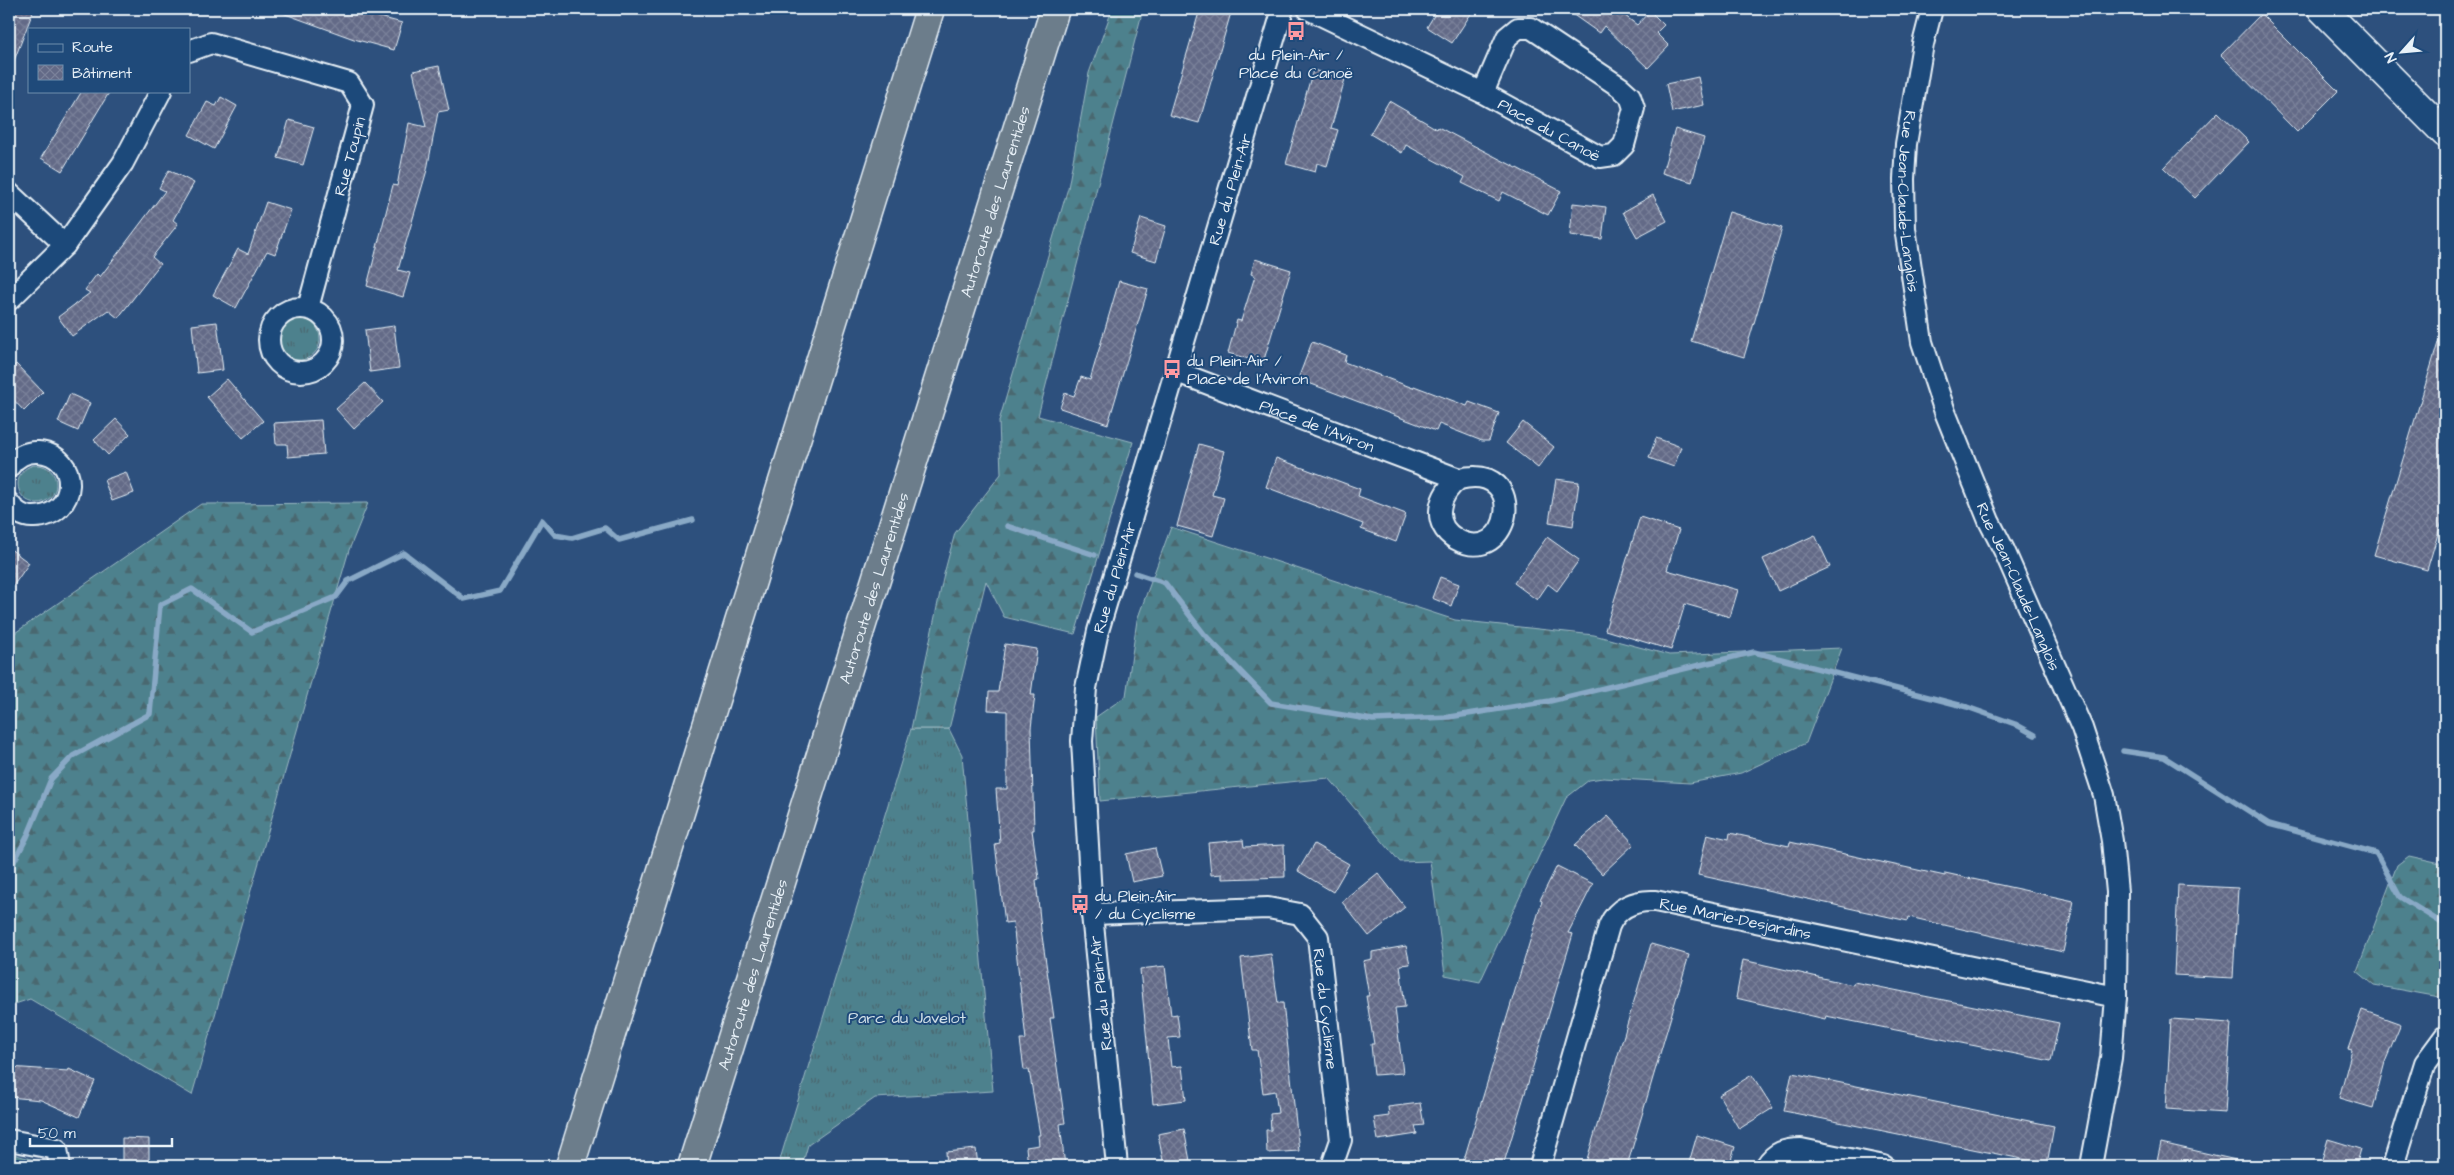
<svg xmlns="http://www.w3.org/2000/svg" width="2454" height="1175" font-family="'Architects Daughter',sans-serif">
  <defs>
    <pattern id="grass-tufts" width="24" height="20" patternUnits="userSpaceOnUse" patternTransform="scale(1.25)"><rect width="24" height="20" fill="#4e818d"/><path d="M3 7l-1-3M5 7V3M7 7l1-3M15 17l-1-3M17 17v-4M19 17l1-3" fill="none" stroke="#4a676f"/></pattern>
    <pattern id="forest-firs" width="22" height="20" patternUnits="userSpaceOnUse" patternTransform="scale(1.25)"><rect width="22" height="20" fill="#4e818d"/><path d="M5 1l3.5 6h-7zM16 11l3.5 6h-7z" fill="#4a676f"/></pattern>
    <pattern id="building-cross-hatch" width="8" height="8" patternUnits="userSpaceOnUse" patternTransform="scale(1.25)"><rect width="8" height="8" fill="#636a87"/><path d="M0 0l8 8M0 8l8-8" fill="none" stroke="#798099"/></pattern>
  </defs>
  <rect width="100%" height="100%" fill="#2d507d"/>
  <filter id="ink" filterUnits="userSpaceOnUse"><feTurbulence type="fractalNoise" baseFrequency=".02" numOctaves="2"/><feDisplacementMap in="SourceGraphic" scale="10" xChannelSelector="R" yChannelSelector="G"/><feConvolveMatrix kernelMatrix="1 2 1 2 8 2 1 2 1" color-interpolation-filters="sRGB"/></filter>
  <g filter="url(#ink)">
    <g fill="url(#grass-tufts)" stroke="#9bb9c2">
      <circle cx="299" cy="339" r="21"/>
      <circle cx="37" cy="484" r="19"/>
      <path d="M911,729H949L962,755L993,1091L875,1098L808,1145L802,1166H778Z"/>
      <path d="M9,1153L38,1161L44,1166H9Z"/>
    </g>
    <g fill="url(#forest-firs)" stroke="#9bb9c2">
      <path d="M1115,9H1143L1038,416L1133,442L1075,634L1004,617L986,581L949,729H911L944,574L955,533L1001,474L999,421L1068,188L1089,73L1112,10Z"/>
      <path d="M368,503L349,550L192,1095L30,999L9,1006V637L201,504Z"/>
      <path d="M1171,527L1455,620L1594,635L1669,655L1842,648L1806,743L1741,773L1690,783L1603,778L1589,780L1566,798L1480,982L1445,975L1430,861L1400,862L1329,778L1100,801L1096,717L1126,696L1137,620Z"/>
      <path d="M2409,856L2445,864V998L2374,985L2357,971L2397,865Z"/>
    </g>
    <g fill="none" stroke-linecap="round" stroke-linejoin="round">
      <g stroke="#89a9c6" stroke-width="5.5">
        <path d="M1007,526L1095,555"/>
        <path d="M1135,573L1165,583L1204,634L1271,703L1373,720L1449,717L1550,701L1754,652L1967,707L2015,724L2035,735"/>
        <path d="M2123,751L2164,757L2269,824L2376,853L2400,897L2445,925"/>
        <path d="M9,871L27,837L51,779L73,756L150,714L160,605L192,589L252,632L336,597L348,581L404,553L464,599L500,591L542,520L555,535L572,538L605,528L619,540L693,520"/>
      </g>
    </g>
    <g fill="url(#building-cross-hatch)" stroke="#e8f1f8">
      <path d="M9,9H34L10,71H9Z"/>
      <path d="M278,9H350L402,23L394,50L354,39L277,11Z"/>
      <path d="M1200,9H1232L1199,123L1169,115Z"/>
      <path d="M1438,9H1474L1452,43L1427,27Z"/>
      <path d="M1565,9H1616L1637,25L1650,11L1664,25L1656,33L1669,46L1648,68L1604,26L1599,33Z"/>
      <path d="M2261,14L2338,91L2297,132L2221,55Z"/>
      <path d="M439,66L449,110L438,112L427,170L398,270L410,273L403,297L367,286L393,185L397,186L409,123L426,127L413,71Z"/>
      <path d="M1313,70L1345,79L1331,128L1338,130L1327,166L1317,163L1315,172L1286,164Z"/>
      <path d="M1698,77L1704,105L1672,112L1666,84Z"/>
      <path d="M82,91H110L62,171L41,158Z"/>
      <path d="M221,97L237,106L214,149L189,135L207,102L216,106Z"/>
      <path d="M1389,101L1437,129L1438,127L1561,191L1548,215L1503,192L1499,201L1462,183L1465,177L1406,145L1402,153L1370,134Z"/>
      <path d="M2218,112L2249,142L2195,198L2164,168Z"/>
      <path d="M289,120L314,127L303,165L278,158Z"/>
      <path d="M1675,129L1704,138L1692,182L1662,173Z"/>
      <path d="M169,170L194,183L173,220L178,224L152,257L160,264L118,318L108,310L72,336L58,317L90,293L85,290L97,274L100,277L165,191L159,188Z"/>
      <path d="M1653,195L1667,221L1637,237L1623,212Z"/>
      <path d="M266,202L291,210L275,254L267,251L236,308L213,295L238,249L248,254Z"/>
      <path d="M1573,203L1606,207L1602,239L1570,235Z"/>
      <path d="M1729,212L1782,228L1744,357L1691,341Z"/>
      <path d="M1141,218L1166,226L1156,261L1130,253Z"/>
      <path d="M1255,259L1291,270L1263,363L1228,353L1237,320L1241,321L1255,276L1251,274Z"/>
      <path d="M1119,281L1148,289L1108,424L1060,408L1065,393L1074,396L1081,377L1090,380Z"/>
      <path d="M217,322L223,370L197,373L192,325Z"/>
      <path d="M394,326L399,368L370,372L365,330Z"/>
      <path d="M2441,333L2445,334V511L2427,570L2374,555Z"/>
      <path d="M1312,342L1346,355L1344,362L1413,388L1414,386L1467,406L1469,402L1499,413L1489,441H1482L1439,424L1436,431L1298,379Z"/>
      <path d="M16,364L43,392L24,411L9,395V371Z"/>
      <path d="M227,379L263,421L243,438L207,397Z"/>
      <path d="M365,383L383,402L354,429L336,409Z"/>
      <path d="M70,394L90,403L78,431L58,422Z"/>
      <path d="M116,419L130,434L108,455L94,440Z"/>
      <path d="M321,420L324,454L288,457L287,444H276L274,423Z"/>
      <path d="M1523,422L1554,447L1538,468L1506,443Z"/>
      <path d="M1656,438L1681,447L1674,467L1649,458Z"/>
      <path d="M1199,444L1224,451L1212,495L1224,498L1213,536L1177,526Z"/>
      <path d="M1276,458L1360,489L1358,496L1406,514L1396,542L1361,529L1363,524L1266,487Z"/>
      <path d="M126,472L134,493L112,501L104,480Z"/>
      <path d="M1556,479L1579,482L1573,526L1549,522Z"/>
      <path d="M1640,517L1679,530L1667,570L1738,590L1730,617L1685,604L1671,650L1605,630Z"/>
      <path d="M1815,535L1830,567L1778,591L1763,559Z"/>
      <path d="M1547,537L1579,560L1557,591L1548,584L1537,600L1514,583Z"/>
      <path d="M9,548L29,563L9,592Z"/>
      <path d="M1440,577L1459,584L1451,606L1432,598Z"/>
      <path d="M1005,644L1037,649L1031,695H1035L1031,728L1034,830H1032L1039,879L1036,880L1041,929L1054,1018H1050L1065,1123L1060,1124L1065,1166H1028L1026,1147L1039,1145L1038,1135H1040L1029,1070H1024L1020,1040H1026L1013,922L1005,923L995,844L1000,843L996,789H1007V711L988,710L989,692H998Z"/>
      <path d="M1608,816L1634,844L1602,874L1575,845Z"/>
      <path d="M1730,833L1789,846L1790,842L1945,876V873L2074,901L2063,952L1909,917L1908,921L1698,875L1707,834L1729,839Z"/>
      <path d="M1243,840L1244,847L1284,845L1285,877L1222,879V874L1211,875L1208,843Z"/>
      <path d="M1314,844L1349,864L1333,892L1298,871Z"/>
      <path d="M1155,848L1162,876L1132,882L1126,854Z"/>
      <path d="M1557,866L1593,884L1568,933L1573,934L1503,1166H1462L1542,901L1540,900Z"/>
      <path d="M1378,873L1405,907L1369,936L1342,902Z"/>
      <path d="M2178,885L2238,888L2233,978L2174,975Z"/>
      <path d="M1651,944L1689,955L1627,1166H1585Z"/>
      <path d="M1406,946L1410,964L1400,965L1405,1007L1395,1008L1403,1073L1374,1075L1371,1044H1374L1366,996H1369L1363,961L1372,959V952Z"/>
      <path d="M1271,954L1278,1003H1283L1299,1151L1267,1153L1266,1130H1271L1270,1114L1278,1113L1275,1091L1263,1093L1257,1050H1252L1241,958Z"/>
      <path d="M1743,960L1853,985L1854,982L2059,1023L2051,1061L1826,1016L1825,1019L1736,998Z"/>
      <path d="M1165,966L1171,1015L1177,1014L1180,1037L1168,1038L1171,1067L1182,1066L1186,1100L1153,1104L1140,969Z"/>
      <path d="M2362,1010L2401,1024L2385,1062L2373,1108L2339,1098L2352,1050L2348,1049Z"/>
      <path d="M2171,1019L2231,1023L2225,1113L2166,1109Z"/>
      <path d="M9,1067L68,1071L69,1069L95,1081L79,1117L41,1100L9,1097Z"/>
      <path d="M1792,1073L2054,1126L2047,1164L1784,1111Z"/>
      <path d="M1752,1075L1773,1108L1739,1129L1719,1095Z"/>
      <path d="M1420,1103L1424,1125L1415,1126L1417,1134L1378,1140L1374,1118L1389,1116L1388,1107Z"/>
      <path d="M1184,1129L1190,1161L1164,1166L1158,1134Z"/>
      <path d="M1697,1135L1735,1147L1729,1166H1688Z"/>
      <path d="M122,1138L149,1139V1165H122Z"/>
      <path d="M2328,1139L2361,1149L2356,1166H2320Z"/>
      <path d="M2161,1143L2236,1160L2235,1166H2156Z"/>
      <path d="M976,1149L978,1166H947L946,1152Z"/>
    </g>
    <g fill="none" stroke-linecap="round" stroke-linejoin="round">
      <g stroke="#e8f1f8" stroke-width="24">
        <g id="street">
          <path id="s1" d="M1308,9L1483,93L1600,157L1614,155L1624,145L1634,108L1630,96L1620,87L1531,28H1518L1507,37L1483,93"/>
          <path id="s2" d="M1932,9L1923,44L1906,144L1904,179L1905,228L1922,342L1945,412L1989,521L2004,550L2082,728L2104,795L2112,841L2117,892L2116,997L2111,1058L2091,1166"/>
          <path d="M189,51L211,43L349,83L363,105L308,308"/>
          <path d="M9,193L65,245"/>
          <path d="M9,300L65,245L123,163L161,91"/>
          <circle cx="301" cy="340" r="32"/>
          <path id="s3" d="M1177,372L1459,479C1531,461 1511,570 1456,539C1430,524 1439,493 1459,479"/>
          <path d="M9,467C15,457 27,451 38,452C81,455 79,516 34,517C24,518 14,511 9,503"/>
          <path id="s4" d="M1092,914L1268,908L1300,914L1318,937L1341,1140L1332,1166"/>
          <path d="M9,1140L57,1149L60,1166"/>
          <path id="s5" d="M1117,1166L1092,914L1082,741L1086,688L1098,631L1283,9"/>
          <path id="s6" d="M1540,1166L1609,926C1617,907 1635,900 1655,901L2116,997"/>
          <path d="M1766,1166C1775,1152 1785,1149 1801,1149L1884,1166"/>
          <path d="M2393,1166L2425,1063L2445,1036"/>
        </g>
      </g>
      <g stroke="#e8f1f8" stroke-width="31">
        <path id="secondary" d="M2322,9L2445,133"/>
      </g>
      <g stroke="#e8f1f8" stroke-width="31">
        <g id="highway">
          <path d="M570,1166L930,9"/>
          <path id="s7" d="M692,1166L1055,9"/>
        </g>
      </g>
      <use href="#street" stroke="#1f4a7a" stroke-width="20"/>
      <use href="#secondary" stroke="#1f4a7a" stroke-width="28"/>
      <use href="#highway" stroke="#6c7d8b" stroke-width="28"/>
    </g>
  </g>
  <defs>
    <g id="bus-bare" transform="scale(1.5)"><path d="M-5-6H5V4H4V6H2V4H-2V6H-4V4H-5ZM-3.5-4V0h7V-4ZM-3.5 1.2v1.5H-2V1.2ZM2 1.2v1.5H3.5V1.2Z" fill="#ff9aa2" stroke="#1f4a7a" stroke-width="2.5" paint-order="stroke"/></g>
  </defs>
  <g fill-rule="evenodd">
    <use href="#bus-bare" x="1296" y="31"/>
    <use href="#bus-bare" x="1172" y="369"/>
    <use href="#bus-bare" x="1080" y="904"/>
  </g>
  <g text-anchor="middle" stroke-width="4" stroke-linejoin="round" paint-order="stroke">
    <g font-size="16" fill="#e8f1f8" stroke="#1f4a7a" text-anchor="start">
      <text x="1296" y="60" text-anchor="middle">du Plein-Air /<tspan x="1296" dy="18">Place du Canoë</tspan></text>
      <text x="1187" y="366">du Plein-Air /<tspan x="1187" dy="18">Place de l'Aviron</tspan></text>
      <text x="1095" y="901">du Plein-Air<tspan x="1095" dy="18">/ du Cyclisme</tspan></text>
    </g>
    <g font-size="16" fill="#e8f1f8" stroke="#1f4a7a">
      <text dy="6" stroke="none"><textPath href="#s1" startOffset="270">Place du Canoë</textPath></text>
      <text transform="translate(349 156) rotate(-75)" y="6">Rue Toupin</text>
      <text dy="6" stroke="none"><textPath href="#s5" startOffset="999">Rue du Plein-Air</textPath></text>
      <text dy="6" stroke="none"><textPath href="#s7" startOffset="1011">Autoroute des Laurentides</textPath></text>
      <text dy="6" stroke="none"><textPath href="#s2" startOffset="195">Rue Jean-Claude-Langlois</textPath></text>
      <text dy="6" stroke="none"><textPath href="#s3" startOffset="150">Place de l'Aviron</textPath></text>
      <text dy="6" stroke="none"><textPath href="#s5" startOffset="594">Rue du Plein-Air</textPath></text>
      <text dy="6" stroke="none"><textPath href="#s2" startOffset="600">Rue Jean-Claude-Langlois</textPath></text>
      <text dy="6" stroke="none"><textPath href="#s7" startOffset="606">Autoroute des Laurentides</textPath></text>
      <text dy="6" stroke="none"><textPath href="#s6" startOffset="388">Rue Marie-Desjardins</textPath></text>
      <text dy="6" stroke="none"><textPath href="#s7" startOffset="201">Autoroute des Laurentides</textPath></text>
      <text transform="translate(1100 993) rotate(-96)" y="6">Rue du Plein-Air</text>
      <text dy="6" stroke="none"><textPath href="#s4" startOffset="310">Rue du Cyclisme</textPath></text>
    </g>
    <g font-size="16" fill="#d1e0e8" stroke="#1f4a7a">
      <text x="907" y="1023">Parc du Javelot</text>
    </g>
  </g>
  <rect width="2454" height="1175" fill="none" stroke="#1f4a7a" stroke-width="30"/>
  <rect x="15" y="15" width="2424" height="1145" fill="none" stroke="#e8f1f8" stroke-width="2" filter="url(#ink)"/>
  <rect x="28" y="28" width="162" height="65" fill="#1f4a7a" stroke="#6f8dac"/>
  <rect x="38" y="44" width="25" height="8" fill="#1f4a7a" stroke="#6f8dac"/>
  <text x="72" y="52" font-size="15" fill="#e8f1f8">Route</text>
  <rect x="38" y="65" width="25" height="15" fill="url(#building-cross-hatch)" stroke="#6f8dac"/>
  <text x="72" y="78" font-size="15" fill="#e8f1f8">Bâtiment</text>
  <g transform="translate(2402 52) rotate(243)" stroke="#1f4a7a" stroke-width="4" paint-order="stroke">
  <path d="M0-4L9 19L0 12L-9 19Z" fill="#e8f1f8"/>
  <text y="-8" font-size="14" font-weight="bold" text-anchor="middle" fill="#e8f1f8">N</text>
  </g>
  <path d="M30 1138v8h142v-8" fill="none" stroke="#e8f1f8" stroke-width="2.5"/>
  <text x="38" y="1138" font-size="15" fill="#e8f1f8" stroke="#1f4a7a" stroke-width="4" paint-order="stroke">50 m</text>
</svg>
